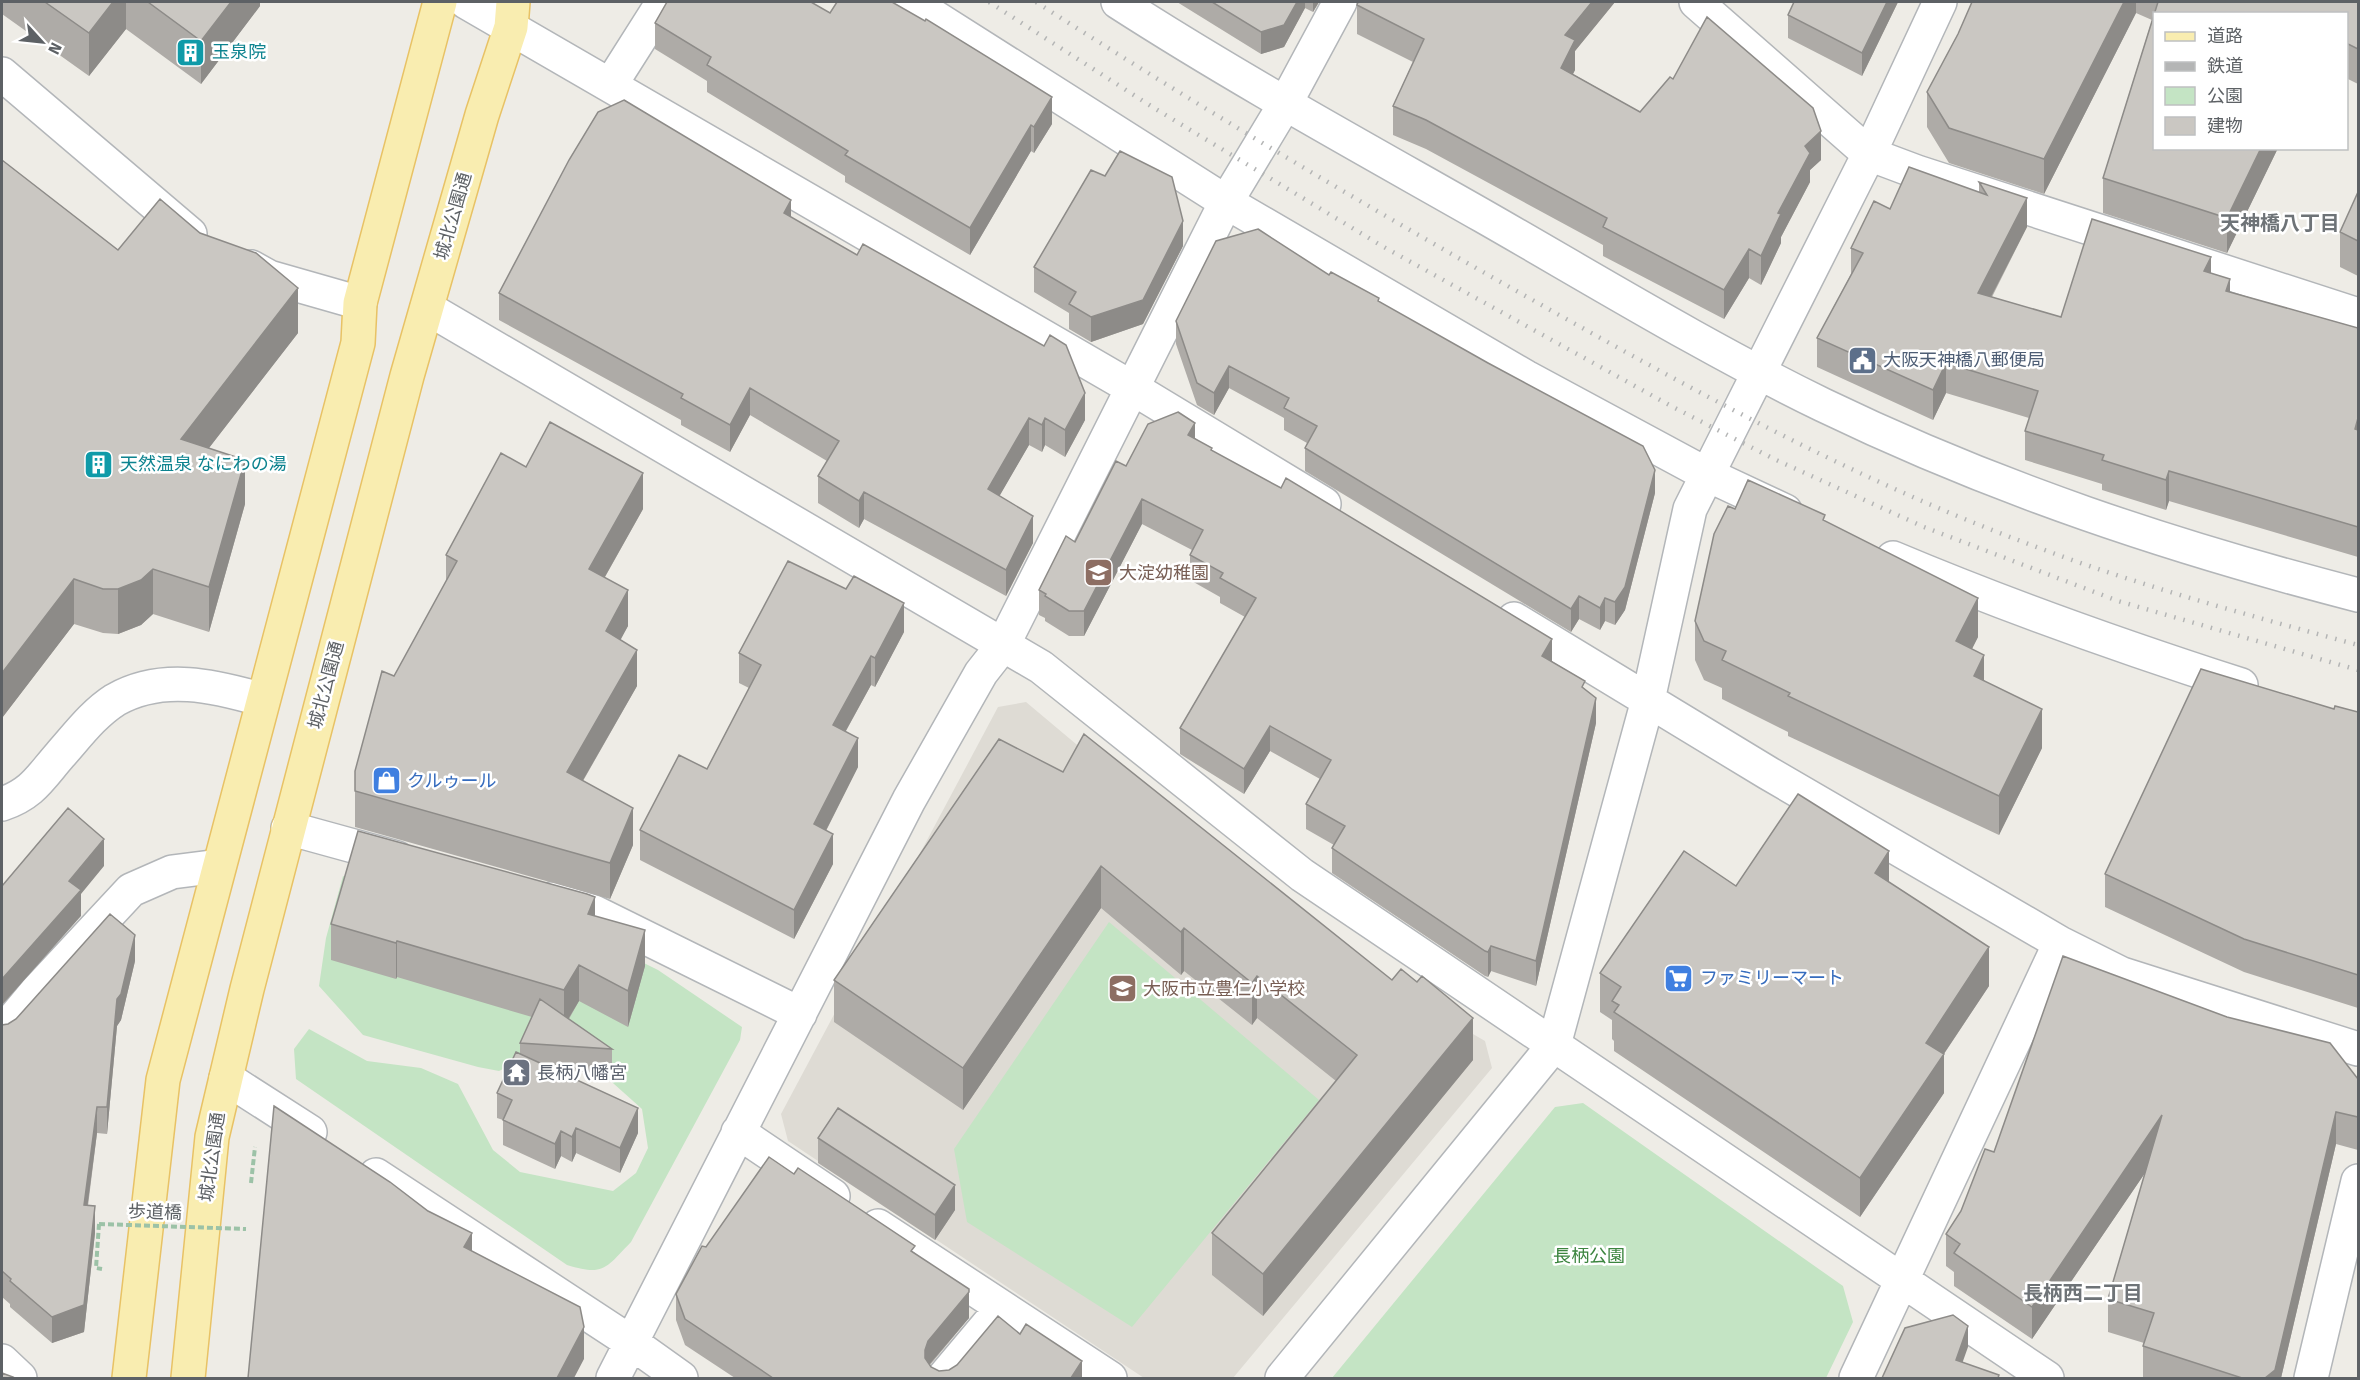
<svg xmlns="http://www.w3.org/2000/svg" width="2360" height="1380" font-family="'Fira Sans','Noto Sans JP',sans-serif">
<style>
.education{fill:#dedbd4}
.green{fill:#c4e4c4}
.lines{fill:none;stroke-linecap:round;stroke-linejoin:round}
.minor-casing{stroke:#b3b6b9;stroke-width:36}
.major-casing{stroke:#e8c265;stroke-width:36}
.path{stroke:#9cc2a7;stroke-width:4;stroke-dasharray:6 3;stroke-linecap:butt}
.minor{stroke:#fff;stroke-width:33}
.major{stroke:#f9edb0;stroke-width:33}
.rail{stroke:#b4b5b5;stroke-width:4.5;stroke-dasharray:1.5 8;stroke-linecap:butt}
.path-bridge{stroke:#9cc2a7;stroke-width:4;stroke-dasharray:6 3;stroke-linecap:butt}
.wall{fill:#aeaba7}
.shaded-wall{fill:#8d8b88}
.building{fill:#cac7c2;stroke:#8d8b88;stroke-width:1.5}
.labels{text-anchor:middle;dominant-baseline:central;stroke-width:5;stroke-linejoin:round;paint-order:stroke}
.culture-label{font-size:18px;fill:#0d838f;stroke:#fff;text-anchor:start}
.street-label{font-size:18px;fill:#5d6165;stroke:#fff}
.service-label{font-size:18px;fill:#4e5e75;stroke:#fff;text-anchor:start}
.education-label{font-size:18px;fill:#785e54;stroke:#fff;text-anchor:start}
.shop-label{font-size:18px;fill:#366cbe;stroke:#fff;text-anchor:start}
.worship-label{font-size:18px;fill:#5b616d;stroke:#fff;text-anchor:start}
.park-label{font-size:18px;fill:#3c853f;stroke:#fff}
.neighbourhood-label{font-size:20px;font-weight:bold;fill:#6e7377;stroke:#fff}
</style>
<rect width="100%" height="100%" fill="#eeece6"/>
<path class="education" d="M1026,702l281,236 178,103 7,27 -259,310h-89l-356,-237 -7,-27 217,-407z"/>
<path class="green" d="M343,876l220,47 95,47 84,57 -2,13 -109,202c-26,27 -27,34 -64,23l-271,-186 -2,-30 15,-20 58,32 54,7 37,16 35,66 27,22 93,19 23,-18 12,-25 -6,-39 -38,-34 -41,-21 -31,1 -33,16 -21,-4 -115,-32 -44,-49 7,-48z
M1109,922l210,178 -187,227 -165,-105 -13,-73z
M1583,1103l260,183 10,36 -27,56h-494l223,-271z"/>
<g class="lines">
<defs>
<path id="minor" d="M466,2l668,387 190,115
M911,2l315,200 300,175 180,97 79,37
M1118,2c118,76 242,144 365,214 112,64 223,132 340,189 174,84 349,142 535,190
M1696,2l173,152 48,18 441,143
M2,74l188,160
M611,84l52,-82
M251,267l18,10 91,26
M427,308l614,359 261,208 745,503
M1893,558c114,48 230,89 348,127
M1514,619l254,154 292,170 62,31 236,75
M2,804c30,-10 38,-26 58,-49 17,-19 33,-41 55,-55 47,-27 100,-14 148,0
M288,828l109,30
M552,899l42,13 206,102
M2,1033l34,-41 95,-102 41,-18 47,-6
M226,1078l84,54
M738,1132l95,64
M376,1175l256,168 49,35
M878,1226l232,152
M2,1361l18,17
M613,1378l296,-578 72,-127 22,-28 223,-443 59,-98 55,-102
M943,1378l58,-69
M1282,1378l272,-333 94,-345 42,-191 179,-355 71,-152
M1856,1378l204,-435
M2311,1378l47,-197"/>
<path id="major" d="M129,1378l34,-298 195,-737 2,-40 80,-301
M188,1378l24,-241 35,-148 160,-613 75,-261 29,-88 2,-25"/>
</defs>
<use href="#minor" class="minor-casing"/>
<use href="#major" class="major-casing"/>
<path class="path" d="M251,1183l4,-36
M99,1224l-3,44 6,1"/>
<use href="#minor" class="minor"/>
<use href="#major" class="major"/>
<path class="rail" d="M989,2l165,106 228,138 289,160 103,53 150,68 194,74 240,69
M1036,2c166,107 336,208 509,305 153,86 308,171 473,233 111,43 226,74 340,105"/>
<path class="path-bridge" d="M99,1224l147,5"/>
</g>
<path class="wall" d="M2,2h258v4l-59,78 -75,-55 -37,47 -87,-62z
M1177,2h142l-6,10 -8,-4 -21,39 -23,7z
M1358,2h257l-40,49v19l-2,4 67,38 181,48 -11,10v12l-29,55v6l-20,42 -12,-7 -25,41 -121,-63v-11l-177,-96 -33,-14v-29l20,-44 -56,-28v-29z
M1898,2l-36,74 -74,-38v-23z
M1972,2h386v82l-12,-6v-64h-192v134h124l-51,105 -124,-40v-35l49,-158 -16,-7 -92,181 -95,-31 -22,-36v-35l31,-58z
M830,13l222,111 -18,29 -3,-2 -61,104 -125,-73v-6l-138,-84v-11l-52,-32v-26z
M1979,182l48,45 -35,70 69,20 150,-44 19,19 128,36v229l-189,-56 -3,9 -64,-20v-6l-77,-24v-29l4,-13 -83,-25 -13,27 -116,-53v-29l34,-64v-26l128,-56z
M2358,192v84l-18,-9v-35z
M791,218l294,202 -20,37 -20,-12 -3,7 -13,-7 -30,51 34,47 -27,53 -142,-77 -5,9 -41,-25v-27l9,-15 -77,-46 -20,37 -49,-27v-5l-182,-100v-27z
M1183,246l-40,78 -52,18 -22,-13v-16l-35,-21v-25z
M118,250l180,83 -89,115 36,56 -36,128 -56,-18 -12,11 -23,9 -15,-1 -29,-9 -72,94z
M1329,275l50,26 276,192 -30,117 -10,15 -10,-4 -5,9 -21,-11 -8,13 -266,-161v-23l2,-5 -23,-13v-12l-55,-30 -15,27 -17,-10 -21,-61v-23z
M1195,438l17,13 340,211 33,27 11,34 -60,263 -45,-15 -3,6 -3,-1 -153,-103v-25l2,-3 -28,-16v-25l14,-25 -50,-28 -26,43 -64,-40v-26l65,-111 -25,-14v-6l-30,-17v-25l2,-5 -50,-26 -58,112h-15l-24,-15v-3l-6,-3v-25l36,-48 51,-76z
M643,509l-38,68 23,49 -8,13 17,47 -54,95 50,64 -23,54 -255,-72v-56l39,-95 52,-93v-28z
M1735,509l90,12 153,116 -6,12 12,31 58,68 -43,87 -211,-99v-4l-66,-33v-11l-18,-8 -9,-20v-39z
M904,632l-29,55 -4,-2 -25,46 12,36 -32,64 7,33 -39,75 -154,-79v-30l67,-61 42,-81 -10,-5v-30z
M2334,709l24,3v296l-114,-36 -139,-65v-33z
M999,739l474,321 -210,256 -51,-41v-42l124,-152 -79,-63 -5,7 -68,-54 -3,4 -80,-67 -138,202 -129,-88v-42z
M1889,882l100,104 -45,68v39l-84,124 -246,-166v-10l-2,-2v-19l-12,-8v-39l136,-87z
M595,916l50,50 -17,61 -49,-26 -10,18 43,30v25l-56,-4 82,63 -18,40 -44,-20 -4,9 -11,-6 -6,13 -52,-24v-25l-6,-2v-25l23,-39v-11l12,-26 -135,-40 -1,2 -65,-19v-36z
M135,961l-14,59 -4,6 -10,108 -10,-1 -9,73 7,27 -11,99 -32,11 -42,-36v-3l-8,-7v-272l6,-1z
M2358,1079v71l-22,-6 -55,234h-138v-32l1,-3 -36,-11v-33l37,-126 -113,166 -78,-53v-14l-8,-6v-32l15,-23 33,-59z
M818,1138l137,72 -20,30 -117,-77z
M794,1174l121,79 54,65 -39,47 1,2 8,4 10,-1 71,-36 62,44h-347l-50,-33 -9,-25v-26l30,-47z"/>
<path class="shaded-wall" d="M113,2h13v27l-37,47v-43z
M231,2h29v4l-59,78v-43z
M1297,2h8v6l-21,39 -23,7v-22z
M1313,2h6l-6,10z
M1592,2h23l-40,49v19l-14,27v-29l4,-33z
M1887,2h11l-36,74v-23z
M2124,2h12v11l-92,181v-35z
M1052,97v27l-18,29v-26z
M1031,125v26l-61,104v-27z
M1821,131v29l-11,10v12l-29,55v6l-20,42v-29l44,-110z
M2261,148h17l-51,105v-35z
M2027,198v29l-49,95v-29z
M791,200v27l-7,-14z
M1183,221v25l-40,78 -52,18v-25z
M1749,249v29l-25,41v-29z
M2211,257v30l-7,-16z
M2230,279v30l-4,-18z
M298,288v45l-117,151v-45z
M1946,363v30l-13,27v-30z
M1229,366v22l-15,27v-22z
M750,388v27l-20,37v-27z
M1085,393v27l-20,37v-27z
M1029,418v27l-41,71v-27z
M1045,418v27l-3,7v-27z
M2358,418v30l-3,-19z
M1195,423v25l-7,-13z
M245,460v44l-36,128v-45z
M1655,470v23l-30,117 -10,15v-23z
M2169,471v30l-3,9v-30z
M643,473v36l-54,96v-36z
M864,492v27l-5,9v-27z
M1142,499v25l-58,112v-25z
M1033,516v27l-27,53v-26z
M153,569v45l-12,11 -23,9v-45z
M74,579v45l-72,94v-45z
M628,590v36l-22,41v-36z
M1579,596v23l-8,13v-23z
M1605,598v23l-5,9v-22z
M1978,598v39l-22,43v-39z
M904,603v29l-29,55v-29z
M1552,639v25l-10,-8z
M637,650v36l-70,122v-36z
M1984,655v39l-10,-18z
M871,656v29l-38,69v-29z
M1596,698v25l-60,263v-25z
M2042,709v39l-43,87v-39z
M1270,726v25l-26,43v-25z
M858,738v29l-44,87v-30z
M633,808v37l-23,54v-36z
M833,834v30l-39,75v-29z
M104,839v27l-23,28v22l-79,89v-26l67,-98z
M1889,851v39l-14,-17z
M1101,866v42l-138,202v-42z
M595,897v36l-7,-19z
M1184,928v43l-3,4v-43z
M645,930v36l-17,61v-36z
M135,935v26l-14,59 -4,6 -10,108v-27l10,-108z
M397,941v36l-1,2v-36z
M1491,946v25l-3,6v-25z
M1989,947v39l-58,87 13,-19v39l-84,124v-39l66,-135z
M579,965v36l-15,25v-36z
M1257,976v42l-5,7v-42z
M1473,1018v42l-210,256v-42z
M97,1107v26l-13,99v-27z
M638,1108v25l-18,40v-25z
M2336,1112v32l-55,234h-16z
M2162,1115v33l-130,191v-32z
M576,1128v25l-4,9v-25z
M561,1131v25l-6,13v-25z
M955,1185v25l-20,30v-25z
M95,1206v27l-11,99 -32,11v-26z
M472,1233v32l-8,-18z
M969,1292v26l-41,48 -3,9v-25l3,-9z
M1968,1326v21l-11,31 -1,-18z
M584,1327v32l-10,19h-17z
M1082,1361v17h-11z"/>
<path class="building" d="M45,2h68l-24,31z
M148,2h83l-30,39z
M667,2h144l19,11 7,-11h55l33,19 1,-2 126,78 -18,30 -3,-2 -61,103 -125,-73 3,-4 -141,-86 4,-8 -56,-34z
M1212,2h85l-13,23 -23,7z
M1358,2h234l-27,33 10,5 -14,28 79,44 30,-35 3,2 34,-62 106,91 8,23 -16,15 5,7 -32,60 3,1 -20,42 -12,-7 -25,41 -121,-63 4,-9 -181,-98 -33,-14 31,-67 -67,-34z
M1794,2h93l-25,51 -74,-38z
M1972,2h152l-80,157 -95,-31 -22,-36 31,-58z
M2158,2h200v47l-12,-6v-29h-192v134h107l-34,70 -124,-40z
M624,100l167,100 -7,13 73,42 6,-11 181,102 6,-11 16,10 19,48 -20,37 -20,-12 -3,7 -13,-7 -41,71 45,27 -27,54 -142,-78 -5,9 -41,-25 21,-35 -89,-53 -20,37 -49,-27 2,-4 -184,-101 70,-133 29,-48z
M1120,151l52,26 11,44 -40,79 -52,17 -22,-13 7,-12 -42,-25 57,-97 14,6z
M2,160l116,90 42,-51 40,34 56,20 42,35 -117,151 64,21 -36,127 -56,-18 -12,11 -23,9h-15l-29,-10 -72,94z
M1909,167l78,28 -8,-13 48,16 -49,95 83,24 31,-98 119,38 -7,14 26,8 -4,12 132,37v90l-3,11 3,1v97l-189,-56 -3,9 -64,-20 2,-5 -79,-24 13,-40 -92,-28 -13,27 -116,-52 46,-85 -12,-5 23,-47 16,8z
M2358,192v49l-18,-9z
M1258,229l71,46 2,-3 48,26 -1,3 110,62 155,83 12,24 -30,117 -10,15 -10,-4 -5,10 -21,-12 -8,13 -266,-161 12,-22 -33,-18 5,-10 -60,-32 -15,27 -17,-10 -21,-62 40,-80z
M1178,412l17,11 -7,12 24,13 -1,2 70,38 5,-10 266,161 -10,17 43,25 -3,6 14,11 -60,263 -45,-15 -3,6 -3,-1 -153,-103 13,-22 -39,-22 25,-44 -61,-34 -26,43 -64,-41 76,-130 -36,-20 3,-5 -33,-18 13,-25 -61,-31 -58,112h-15l-24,-15 1,-2 -7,-4 27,-54 9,6 41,-81 10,5 22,-42z
M550,422l93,51 -54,96 39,21 -22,41 31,19 -70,122 66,36 -23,55 -255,-72v-20l27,-100 12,5 63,-115 -11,-6 55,-102 25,14z
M1748,480l77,35 -2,5 155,78 -22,43 28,14 -10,21 68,33 -43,87 -211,-100 2,-3 -68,-33 4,-9 -22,-10 -9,-20 19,-87 14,-28 7,3z
M788,561l58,28 8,-13 50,27 -29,55 -4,-2 -38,69 25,13 -44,86 19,10 -39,76 -154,-80 39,-75 28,14 54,-104 -22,-12z
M2201,669l133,40 1,-3 23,6v263l-114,-36 -139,-65z
M1084,734l308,246 9,-11 16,13 5,-6 51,42 -210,256 -51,-41 145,-178 -100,-79 -5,7 -68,-55 -3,4 -80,-66 -138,202 -129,-88 165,-241 64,33z
M1798,794l91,57 -14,22 114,74 -63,96 18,11 -84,124 -246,-166 5,-7 -7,-4 9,-14 -21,-14 84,-122 52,35z
M68,808l36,31 -35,42 12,9 -79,89v-93z
M358,831l229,63 8,3 -7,17 57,16 -17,61 -49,-26 -15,25 -167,-49 -1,2 -65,-19z
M110,914l25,21 -14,59 -4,5 -10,108h-10l-13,98 11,1 -11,99 -32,12 -42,-36 1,-2 -9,-8v-246l6,-1 8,-5z
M2063,956l164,61 103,26 28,36v38l-22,-5 -61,258 -10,8h-23l-99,-32 11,-33 -46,-14 54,-184 -130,192 -78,-54 6,-9 -14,-10 15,-23 24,-62 9,3z
M540,999l72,50 -92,-6z
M516,1052l122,56 -18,40 -44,-20 -4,9 -11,-6 -6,13 -52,-24 9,-20 -15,-7z
M274,1106l116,76 38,29 44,22 -8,14 116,60 4,20 -27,51h-309z
M838,1108l117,77 -20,30 -117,-77z
M769,1157l25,17 4,-6 117,78 -4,5 58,38v3l-41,49 -3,9v8l6,9 8,4 10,-1 8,-5 41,-49 22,18 6,-10 56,37 -11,17h-298l-88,-59 -9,-25 26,-48 4,1z
M1953,1315l15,11 -12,34 43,15 -1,3h-116l23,-50z
M2,1373l11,4 -1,1h-10z"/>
<defs>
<symbol id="building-square" viewBox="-11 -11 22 22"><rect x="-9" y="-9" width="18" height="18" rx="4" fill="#0f9aa8" stroke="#fff"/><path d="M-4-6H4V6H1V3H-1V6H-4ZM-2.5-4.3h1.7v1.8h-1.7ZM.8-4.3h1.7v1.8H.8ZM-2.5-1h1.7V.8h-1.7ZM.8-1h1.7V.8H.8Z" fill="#fff"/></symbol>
<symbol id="civic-square" viewBox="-11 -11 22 22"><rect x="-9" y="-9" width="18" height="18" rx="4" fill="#5c6f8a" stroke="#fff"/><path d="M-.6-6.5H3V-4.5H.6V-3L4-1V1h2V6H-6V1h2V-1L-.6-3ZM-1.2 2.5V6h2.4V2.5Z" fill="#fff"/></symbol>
<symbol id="school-square" viewBox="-11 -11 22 22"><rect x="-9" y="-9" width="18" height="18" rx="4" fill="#8d6e63" stroke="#fff"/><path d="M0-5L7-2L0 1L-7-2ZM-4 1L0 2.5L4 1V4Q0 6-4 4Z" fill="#fff"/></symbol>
<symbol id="shop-square" viewBox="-11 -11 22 22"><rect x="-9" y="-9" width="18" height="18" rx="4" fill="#3f7fe0" stroke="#fff"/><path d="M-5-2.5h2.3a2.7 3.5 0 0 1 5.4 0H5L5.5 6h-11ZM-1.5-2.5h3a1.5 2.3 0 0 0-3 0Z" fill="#fff"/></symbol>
<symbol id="supermarket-square" viewBox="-11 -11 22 22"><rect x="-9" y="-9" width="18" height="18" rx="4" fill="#3f7fe0" stroke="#fff"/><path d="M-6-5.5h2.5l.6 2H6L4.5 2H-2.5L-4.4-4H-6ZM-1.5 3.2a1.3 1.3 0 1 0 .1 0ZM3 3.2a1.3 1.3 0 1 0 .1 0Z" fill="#fff"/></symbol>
<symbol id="temple-square" viewBox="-11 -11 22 22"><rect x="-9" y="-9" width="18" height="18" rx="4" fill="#6b7280" stroke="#fff"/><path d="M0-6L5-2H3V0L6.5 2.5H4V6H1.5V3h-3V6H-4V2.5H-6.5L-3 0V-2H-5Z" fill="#fff"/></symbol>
</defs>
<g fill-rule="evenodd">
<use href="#building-square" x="174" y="36" width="33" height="33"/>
<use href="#civic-square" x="1846" y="344" width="33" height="33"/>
<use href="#building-square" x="82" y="448" width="33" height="33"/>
<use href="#school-square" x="1082" y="556" width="33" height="33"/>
<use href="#shop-square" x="370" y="764" width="33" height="33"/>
<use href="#supermarket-square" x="1662" y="962" width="33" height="33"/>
<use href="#school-square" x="1106" y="972" width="33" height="33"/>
<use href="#temple-square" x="500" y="1056" width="33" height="33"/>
</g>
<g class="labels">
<g class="culture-label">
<text x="212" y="52">玉泉院</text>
<text x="120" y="464">天然温泉 なにわの湯</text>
</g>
<g class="street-label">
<text transform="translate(453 216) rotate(-74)">城北公園通</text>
<text transform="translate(326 685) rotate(-75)">城北公園通</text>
<text transform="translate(212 1157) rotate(-82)">城北公園通</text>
<text transform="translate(155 1212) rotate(2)">歩道橋</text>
</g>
<g class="service-label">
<text x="1883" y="360">大阪天神橋八郵便局</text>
</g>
<g class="education-label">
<text x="1119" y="573">大淀幼稚園</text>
<text x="1143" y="989">大阪市立豊仁小学校</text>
</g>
<g class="shop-label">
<text x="407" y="781">クルゥール</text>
<text x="1700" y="978">ファミリーマート</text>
</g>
<g class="worship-label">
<text x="537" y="1073">長柄八幡宮</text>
</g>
<g class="park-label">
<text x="1589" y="1256">長柄公園</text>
</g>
<g class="neighbourhood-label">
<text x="2280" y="223">天神橋八丁目</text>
<text x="2083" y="1293">長柄西二丁目</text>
</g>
</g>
<rect width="2360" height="1380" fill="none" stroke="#5d6165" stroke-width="6"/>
<rect x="2153" y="12" width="195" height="138" fill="#ffffff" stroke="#bec0c1" stroke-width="1.5"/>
<rect x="2165" y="32" width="30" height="9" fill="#f9edb0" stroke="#bec0c1" stroke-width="1.5"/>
<text x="2207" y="42" font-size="18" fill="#5d6165">道路</text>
<rect x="2165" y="62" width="30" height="9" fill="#b4b5b5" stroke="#bec0c1" stroke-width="1.5"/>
<text x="2207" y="72" font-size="18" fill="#5d6165">鉄道</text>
<rect x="2165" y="87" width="30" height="18" fill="#c4e4c4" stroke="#bec0c1" stroke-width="1.5"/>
<text x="2207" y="102" font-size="18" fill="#5d6165">公園</text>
<rect x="2165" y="117" width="30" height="18" fill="#cac7c2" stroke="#bec0c1" stroke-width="1.5"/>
<text x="2207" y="132" font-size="18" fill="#5d6165">建物</text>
<g transform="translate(42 42) rotate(117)" stroke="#ffffff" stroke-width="4.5" paint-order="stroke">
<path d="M0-4.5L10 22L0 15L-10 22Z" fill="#5d6165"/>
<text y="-9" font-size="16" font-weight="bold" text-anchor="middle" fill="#5d6165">N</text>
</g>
</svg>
